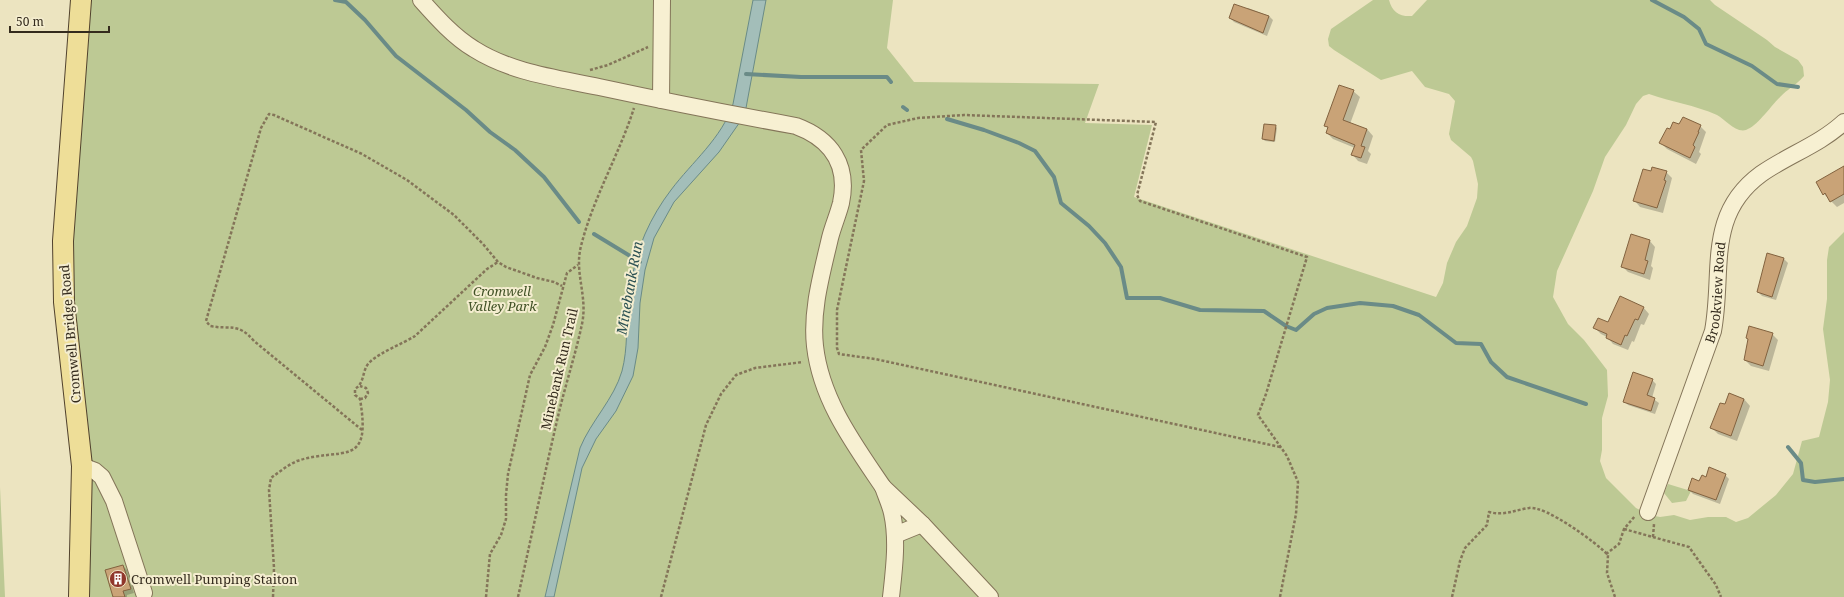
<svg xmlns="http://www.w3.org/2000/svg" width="1844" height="597" font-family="'Noto Serif',serif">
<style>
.green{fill:#bdc994}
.water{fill:#a3beb9;stroke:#6a8b87}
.shadow{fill:#0003}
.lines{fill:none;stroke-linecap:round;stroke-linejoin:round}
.stream{stroke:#6a8b87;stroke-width:4}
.building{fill:#c9a377;stroke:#82623f}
.minor-casing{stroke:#847559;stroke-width:18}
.major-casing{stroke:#51422d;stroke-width:22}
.path{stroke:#847559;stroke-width:2.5;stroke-dasharray:3 2;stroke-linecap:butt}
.minor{stroke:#f7f0d2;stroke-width:16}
.major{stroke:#eede98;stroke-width:20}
.labels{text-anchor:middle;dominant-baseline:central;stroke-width:4;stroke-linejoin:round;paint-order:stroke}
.park-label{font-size:13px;font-style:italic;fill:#3f5024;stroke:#f4edcf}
.street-label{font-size:13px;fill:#342b1d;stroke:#f4edcf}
.poi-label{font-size:13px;fill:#342b1d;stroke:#f4edcf;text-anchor:start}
.water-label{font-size:14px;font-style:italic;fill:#2c5153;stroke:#f4edcf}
</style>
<rect width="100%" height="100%" fill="#ece4c0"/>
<path class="green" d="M88,0h805l-6,48 27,34 185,2 -14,39 67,2 -18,72 302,100 7,-14 4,-20 9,-21 11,-16 10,-28 1,-14 -5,-23 -2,-4 -20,-17 -2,-6 6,-33 -6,-7 -24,-7 -13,-16 -31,9 -47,-30 -5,-4 -1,-7 3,-10 42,-29h16c3,12 11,17 23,16l15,-16h283l5,5 52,35 8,7 23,13 5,7 1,9c-5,6 -10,9 -16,14 -13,9 -29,36 -42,40 -11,3 -21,-11 -29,-15 -22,-10 -46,-13 -68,-21l-6,2 -7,8 -10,21 -21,32 -12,34 -36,80 -4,26 15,27 16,16 23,30 1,26 -6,22v32l-2,11 6,17 30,30 14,7 10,2 14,-2 16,5 18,-3h18l10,5 12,-4 28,-23 17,-21 9,-33 17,-4 9,-35 2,-22 -7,-51 4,-30v-39l2,-13 15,-15v365h-1757l-18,-338z
M1668,484l23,7 -5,10 -14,2 -8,-10z
M0,487l5,110h-5z"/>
<path class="water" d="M753,0h13l-20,108 -4,11 -23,33 -45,50 -20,36 -9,32 -5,33 -2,45 -5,28 -17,35 -20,28 -14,29 -28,129h-9l35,-149c11,-27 34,-49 42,-77 6,-23 4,-46 6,-69 3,-23 8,-47 17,-68 7,-16 16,-31 26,-44 21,-28 51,-52 62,-86z"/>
<path class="shadow" d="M1248,8l21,8 4,4 -6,16 -33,-14 -4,-4z
M1353,91l7,6 -10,27 17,5 6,7 -5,15 3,3 -4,10 -9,-3 -6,-7 3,-6 -22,-9 -6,-6 2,-4 -4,-4z
M1275,126l2,2 -2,14 -10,-1 -2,-2z
M1680,126h20l6,6 -7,20 2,2 -5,10 -29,-15 -6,-6 9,-12z
M1844,169v34l-7,4 -13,-13 -7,-12z
M1651,172h15l6,6 -9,35 -23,-6 -6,-7z
M1649,240l6,7 -4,19 2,2 -3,12 -22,-8 -6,-6z
M1768,254l16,5 4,4 -12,37 -14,-4 -4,-4z
M1643,307l6,7 -5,11 -3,-1 -7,18 -2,-1 -4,9 -15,-6 -6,-7 -6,-3 -6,-6 14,-4z
M1772,334l6,6 -9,31 -18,-5 -6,-6 4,-20 -2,-2z
M1652,380l4,4 -4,14 7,5 -4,11 -27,-9 -4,-4z
M1730,394l14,5 6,7 -13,35 -19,-7 -6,-6 13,-22z
M1725,475l4,4 -9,25 -27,-10 -4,-4 17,-12z
M123,566l4,4 7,23 -7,2v2h-13z"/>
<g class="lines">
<path class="stream" d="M335,0l11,2 19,18 31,36 70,54 24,22 25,18 29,27 35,45
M1652,0l32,17 15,12 7,15 46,22 25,18 21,3
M746,74l55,3h86l4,5
M903,107l4,3
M947,119l37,11 35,13 16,8 19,26 7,26 28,23 16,17 16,24 6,31h33l40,12 64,1 22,15 10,4 18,-16 13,-6 33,-5 33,3 26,9 37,28 25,1 10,18 16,15 79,27
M594,234l46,28
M1788,447l13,16 2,17 12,2 29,-3"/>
</g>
<path class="building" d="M1234,4l35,12 -6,17 -34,-15z
M1339,85l15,5 -11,30 24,9 -6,17 4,1 -4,11 -10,-3 4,-10 -29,-12 2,-6 -4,-1z
M1683,117l18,8 -3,7h1l-6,13 2,2 -5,11 -31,-15 8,-15 3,1 3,-7 6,2z
M1264,124l12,1 -2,16 -12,-2z
M1844,166v28l-14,8 -5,-9 -2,2 -7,-13z
M1652,167l15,4 -3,9 2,1 -9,27 -24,-7 10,-32 8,2z
M1631,234l19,6 -5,20 3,1 -4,13 -23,-7z
M1767,253l17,5 -12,39 -15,-5z
M1620,296l24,11 -6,13 -3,-1 -8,17 -2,-1 -4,10 -15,-7 1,-4 -14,-6 5,-10 10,4z
M1749,326l24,7 -10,33 -19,-6 4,-21 -2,-1z
M1633,372l20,7 -6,16 8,3 -4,13 -28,-9z
M1729,393l15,6 -13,37 -21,-8 10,-25 5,1z
M1709,467l17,7 -10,26 -28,-10 4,-12 7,3 3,-6 4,2z
M123,565l8,24 -8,2 2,6h-12l-8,-27z"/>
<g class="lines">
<defs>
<g id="minor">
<path d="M421,0c16,18 33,37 53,49 38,24 83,29 125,38 65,14 131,27 197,39 35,13 53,39 45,77 -3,12 -8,23 -11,35 -8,35 -19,72 -15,108 6,54 39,98 68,141"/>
<path d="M661,100l1,-100"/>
<path d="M82,466l13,5 7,6 12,24 30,92"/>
<path id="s1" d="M1648,512l65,-181c11,-59 -8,-116 48,-157 27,-19 58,-29 83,-52"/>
<path d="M895,535l27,-11"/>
<path d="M891,597c3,-27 7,-57 1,-84 -2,-9 -6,-17 -9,-26l39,37 68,73"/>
</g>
<path id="major" d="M79,597l3,-131 -18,-164 -1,-61 18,-241"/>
</defs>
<use href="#minor" class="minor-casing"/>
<use href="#major" class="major-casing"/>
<path class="path" d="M590,70l18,-5 40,-18
M360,399l5,-1 3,-5 -2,-5 -6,-2
M362,430l-108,-89c-16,-19 -24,-11 -44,-15l-4,-5 55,-193 8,-14 5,1 88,39 45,26 47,35 29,29 15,18 8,5 31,11 17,4 8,4
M1624,529l65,18 27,38 5,12
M1653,537l1,-13
M1606,554l13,-10 5,-15 11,-13
M273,597l1,-29 -5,-78 2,-12c8,-6 17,-13 26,-17 45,-15 75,9 63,-62l-5,-4v-6c11,-7 6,-20 16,-28 10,-9 31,-17 44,-25l72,-67 11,-7
M486,597l4,-43 11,-19 5,-16v-24l2,-21 22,-99 15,-28 8,-22 14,-52 11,-8
M518,597c14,-63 27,-126 42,-189 7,-28 16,-56 22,-84 6,-28 -8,-51 -1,-78 12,-48 38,-91 53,-138
M661,597l45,-172 15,-31 15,-19 19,-7 48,-6
M1280,597l16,-83 2,-32 -11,-26 -29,-41 8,-21 41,-137 -167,-56 -3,-6 19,-73 -192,-7 -46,3 -31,7 -26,25 3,31 -27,129v38l2,6 36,5 405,88
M1452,597l8,-36 5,-13 22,-23 2,-13c15,4 26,-2 40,-4 16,-3 68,35 79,47l-1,18 8,24"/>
<use href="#minor" class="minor"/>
<use href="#major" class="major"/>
</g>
<defs>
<symbol id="building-disc" viewBox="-11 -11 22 22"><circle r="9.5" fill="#90362b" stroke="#f4edcf"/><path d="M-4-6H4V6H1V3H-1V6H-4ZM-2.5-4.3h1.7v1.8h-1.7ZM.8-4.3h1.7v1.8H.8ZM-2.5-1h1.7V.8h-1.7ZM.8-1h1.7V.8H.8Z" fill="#fff"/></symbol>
</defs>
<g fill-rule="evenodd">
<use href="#building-disc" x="108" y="569" width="20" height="20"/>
</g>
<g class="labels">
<g class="park-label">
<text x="502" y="291">Cromwell<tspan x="502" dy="15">Valley Park</tspan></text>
</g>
<g class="street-label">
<text stroke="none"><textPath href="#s1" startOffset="231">Brookview Road</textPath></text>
<text transform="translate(70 334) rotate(-95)">Cromwell Bridge Road</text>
<text transform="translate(559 369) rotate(-77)">Minebank Run Trail</text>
</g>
<g class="poi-label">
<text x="131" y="579">Cromwell Pumping Staiton</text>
</g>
<g class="water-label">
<text transform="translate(629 288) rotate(-80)">Minebank Run</text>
</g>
</g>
<path d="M10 26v6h99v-6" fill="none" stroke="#342b1d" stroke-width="2"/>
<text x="16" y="26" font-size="12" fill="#342b1d" stroke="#f4edcf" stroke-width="3" paint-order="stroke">50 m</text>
</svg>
